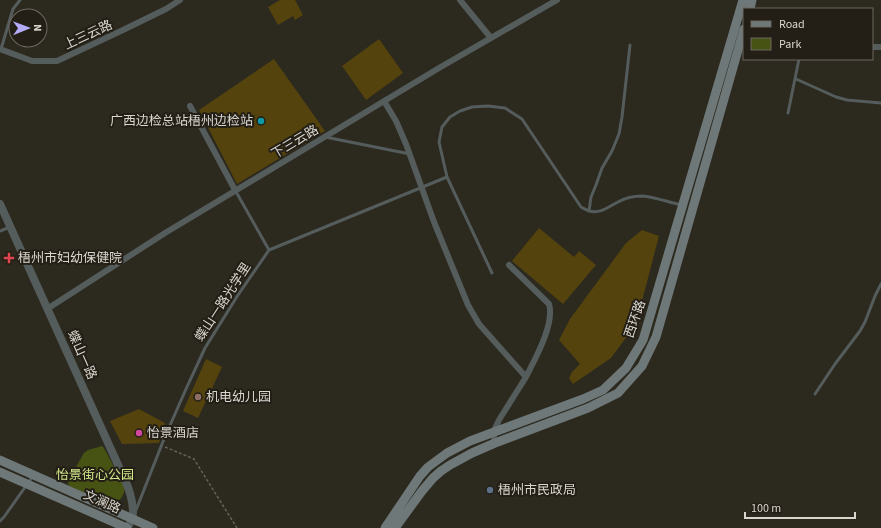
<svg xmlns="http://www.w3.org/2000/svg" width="881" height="528" font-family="'Source Sans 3','Noto Sans SC',sans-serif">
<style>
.green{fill:#475312}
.building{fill:#55430d}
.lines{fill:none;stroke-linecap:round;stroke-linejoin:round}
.path{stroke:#646158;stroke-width:1.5;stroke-dasharray:3 2;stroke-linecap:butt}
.service{stroke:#555c5c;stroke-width:3}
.minor{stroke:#555c5c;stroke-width:6}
.tertiary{stroke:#555c5c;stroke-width:8}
.secondary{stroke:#6e7878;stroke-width:9}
.culture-dot{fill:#0f9aa8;stroke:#231f16;stroke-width:1.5}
.health-dot{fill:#e0444e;stroke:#231f16;stroke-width:1.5}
.education-dot{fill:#8d6e63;stroke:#231f16;stroke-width:1.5}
.hotel-dot{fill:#d1479c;stroke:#231f16;stroke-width:1.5}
.service-dot{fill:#5c6f8a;stroke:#231f16;stroke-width:1.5}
.labels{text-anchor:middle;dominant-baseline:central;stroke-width:4;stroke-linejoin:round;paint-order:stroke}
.street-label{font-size:13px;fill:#d9d6d0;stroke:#231f16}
.poi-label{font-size:13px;fill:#d9d6d0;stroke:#231f16;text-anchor:start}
.park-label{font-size:13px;fill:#d2e789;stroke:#231f16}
</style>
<rect width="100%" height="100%" fill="#2c291f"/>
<path class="green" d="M102,446l2,2 21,40c-1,8 -6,15 -14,17l-42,-19 -1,-3 1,-4 15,-26 4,-3z"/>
<path class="building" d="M280,0h15l8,15 -8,5 -2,-4 -15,9 -10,-18z
M379,39l24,34 -37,27 -24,-34z
M274,59l51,72 -88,53 -38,-74z
M539,228l35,29 5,-6 17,14 -33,39 -51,-43z
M642,230l17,6 -22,84 -6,11 -20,27 -38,26 -4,-6 3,-6 8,-8 -21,-24 11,-21 56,-76z
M206,359l16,8 -24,51 -15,-7z
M139,409l26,14 -6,20 -37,1 -12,-23z"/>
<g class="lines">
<path class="path" d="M165,447l29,12 43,69"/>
<path class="service" d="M1,49l12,-40 7,-9
M796,79l40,18 11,3 34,3
M788,113l11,-54
M325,137l85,17
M235,190l34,60
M589,211l2,-14 5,-12 6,-17 10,-17 7,-17 3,-17 8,-72
M0,231l10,-4
M492,273l-45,-96 -8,-35 3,-15 8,-10 10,-6 12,-4 16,-1 17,2 17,11 59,88c2,1 5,3 8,4 12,3 19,-4 29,-9 7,-4 15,-6 24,-6 13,1 26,6 39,9
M815,394l20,-30 25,-33 5,-9 10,-26 6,-12
M136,510l28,-71 22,-50 19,-41 33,-53 31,-45 178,-73
M0,521l4,-4 29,-41"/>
<path class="minor" d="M460,0l31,38
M872,47h9
M0,49l32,12h25l66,-31 43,-21 14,-9
M384,101l12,20 10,23 28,78 34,83 11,19 47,53 -27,43 -6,13 2,10
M190,106l45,84
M509,265l40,39c6,20 -14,55 -23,73
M47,309l118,-76 274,-165 118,-68"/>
<path class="tertiary" d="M0,204l128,283c3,9 7,22 4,32 -1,3 -3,6 -5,9"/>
<path class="secondary" d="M750,9l2,-9
M0,460l153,68
M0,472l127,56
M385,528l35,-52 8,-9 19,-14 23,-12 113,-42 20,-9 23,-22 17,-28 100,-340
M395,528l27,-37 11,-13 8,-7 9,-6 22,-12 23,-10 93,-35 30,-15 24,-27 14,-29 88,-308"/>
</g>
<circle class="culture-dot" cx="261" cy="121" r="4"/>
<path class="health-dot" d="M7 252h4v4h4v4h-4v4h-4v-4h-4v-4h4z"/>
<circle class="education-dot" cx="198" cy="397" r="4"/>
<circle class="hotel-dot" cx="139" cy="433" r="4"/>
<circle class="service-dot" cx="490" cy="490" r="4"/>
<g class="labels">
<g class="street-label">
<text transform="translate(88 35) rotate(-25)">上三云路</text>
<text transform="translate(295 142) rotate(-31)">下三云路</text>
<text transform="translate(223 302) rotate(-57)">蝶山一路光学里</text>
<text transform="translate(635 319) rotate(-71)">西环路</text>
<text transform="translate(82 355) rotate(66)">蝶山一路</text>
<text transform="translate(102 502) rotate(24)">文澜路</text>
</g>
<g class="poi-label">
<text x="253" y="121" text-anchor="end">广西边检总站梧州边检站</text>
<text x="18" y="258">梧州市妇幼保健院</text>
<text x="206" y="397">机电幼儿园</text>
<text x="147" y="433">怡景酒店</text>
<text x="498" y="490">梧州市民政局</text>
</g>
<g class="park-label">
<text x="95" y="475">怡景街心公园</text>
</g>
</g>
<rect x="743" y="8" width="130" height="52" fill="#231f16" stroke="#6c6860"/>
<rect x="751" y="21" width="20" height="6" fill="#6e7878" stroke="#6c6860"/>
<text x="779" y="28" font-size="12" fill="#d9d6d0">Road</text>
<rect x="751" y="38" width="20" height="12" fill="#475312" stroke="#6c6860"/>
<text x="779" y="48" font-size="12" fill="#d9d6d0">Park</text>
<g transform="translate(28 28) rotate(89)"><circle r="19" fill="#231f16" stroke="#6c6860"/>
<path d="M0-3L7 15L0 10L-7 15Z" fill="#b4acf9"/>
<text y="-6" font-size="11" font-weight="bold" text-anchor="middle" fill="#d9d6d0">N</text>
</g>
<path d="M745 512v6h110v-6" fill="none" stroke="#d9d6d0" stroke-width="2"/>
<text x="751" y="512" font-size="12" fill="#d9d6d0" stroke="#231f16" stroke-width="3" paint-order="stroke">100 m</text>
</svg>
